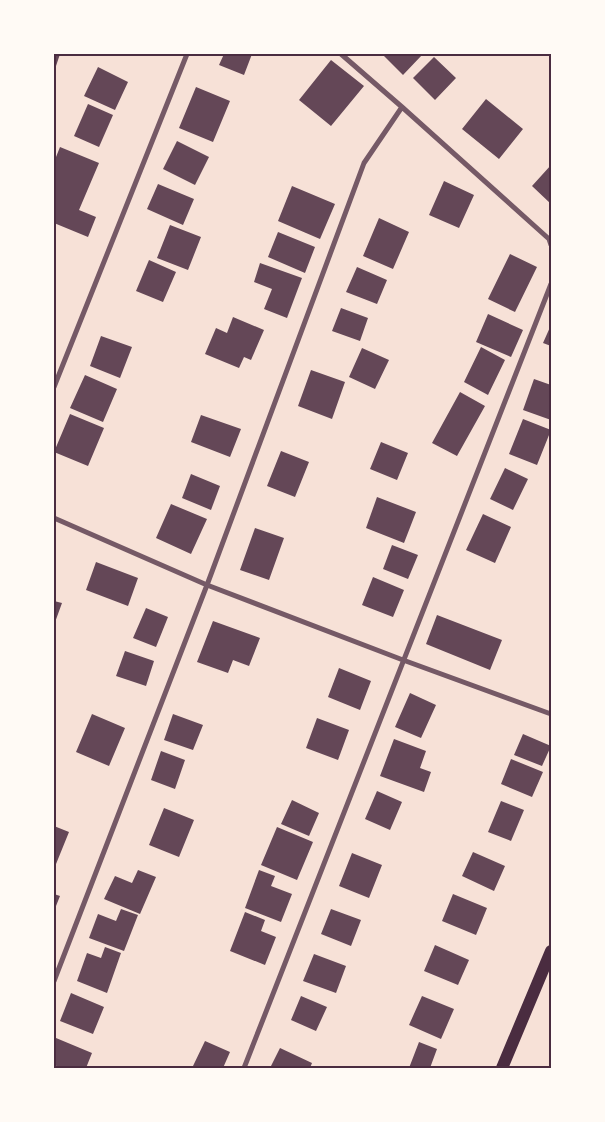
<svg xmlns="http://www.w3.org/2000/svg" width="605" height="1122" font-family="'Golos Text',sans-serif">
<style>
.building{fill:#644757}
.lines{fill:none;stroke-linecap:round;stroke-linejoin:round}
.minor{stroke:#755966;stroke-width:5}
.primary{stroke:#4a2c40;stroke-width:12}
.neatline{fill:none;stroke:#4a2c40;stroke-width:2}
</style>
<rect width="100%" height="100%" fill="#f7e1d7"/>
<path class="building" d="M54,54h6l-6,18z
M224,54h28l-8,21 -25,-10z
M386,54h35l1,1 -19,20 -19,-19z
M434,57l22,21 -21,22 -22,-22z
M331,60l33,26 -33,40 -32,-26z
M98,67l30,15 -13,28 -31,-14z
M196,87l34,14 -17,41 -34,-14z
M486,99l37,30 -24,30 -37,-30z
M88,104l25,11 -14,32 -25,-11z
M177,141l32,16 -14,28 -32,-16z
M60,147l39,16 -20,47 17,7 -8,20 -34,-14v-61z
M551,165v39l-19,-18z
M444,181l30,14 -15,33 -30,-13z
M158,184l36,15 -11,26 -36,-16z
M292,186l43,18 -15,35 -42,-18z
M379,218l30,14 -16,37 -30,-13z
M170,225l31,12 -13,33 -31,-12z
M278,232l37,15 -10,26 -37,-16z
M510,254l27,13 -22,45 -27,-13z
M149,260l27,12 -13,30 -27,-11z
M260,263l42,15 -15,40 -23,-9 8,-20 -18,-7z
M357,267l30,13 -10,24 -31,-12z
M341,308l27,10 -8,23 -28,-10z
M488,314l35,16 -12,27 -35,-15z
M233,317l31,13 -13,30 -7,-3 -5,11 -34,-14 11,-26 11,5z
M551,325v21l-8,-3z
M101,336l31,11 -12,31 -30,-12z
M481,347l24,13 -17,35 -24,-13z
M362,348l27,12 -14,29 -26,-12z
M311,370l34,12 -13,37 -34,-13z
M85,375l32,14 -14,33 -33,-14z
M534,379l17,6v35l-28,-10z
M460,392l25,14 -28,50 -25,-13z
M70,414l34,14 -16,38 -34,-14z
M201,415l40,14 -11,28 -39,-15z
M523,419l28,11 -14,35 -28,-11z
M381,442l27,11 -11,27 -27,-11z
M281,451l28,11 -14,35 -28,-11z
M505,468l23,11 -15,31 -23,-11z
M191,474l29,12 -9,24 -29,-12z
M377,497l39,15 -12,31 -38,-15z
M171,504l36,15 -16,35 -35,-16z
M483,514l28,13 -16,36 -29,-13z
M255,528l29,10 -15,42 -29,-10z
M392,545l26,10 -10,24 -25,-10z
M96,562l42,16 -10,28 -42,-16z
M373,577l31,13 -11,27 -31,-12z
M54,601l8,2 -8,22z
M146,608l22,9 -12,30 -23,-9z
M437,615l65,25 -12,30 -64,-26z
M213,621l47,17 -11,28 -16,-6 -5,13 -31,-11z
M125,651l29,10 -8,25 -30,-10z
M339,668l32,13 -11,29 -32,-13z
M410,693l26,12 -15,33 -26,-11z
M92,714l33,14 -16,38 -33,-14z
M173,714l30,11 -10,25 -29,-10z
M317,718l32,12 -11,30 -32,-12z
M523,734l28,12 -9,20 -28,-11z
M394,739l32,12 -6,17 11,4 -7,20 -44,-16z
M161,751l24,9 -10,29 -24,-9z
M511,759l32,13 -11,25 -31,-13z
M377,791l25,11 -12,28 -25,-11z
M292,800l27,13 -10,23 -28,-12z
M501,801l23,9 -13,31 -23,-9z
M164,808l30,12 -15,37 -30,-12z
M54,826l15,6 -15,37z
M277,827l36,15 -16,38 -36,-15z
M473,852l32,14 -11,25 -32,-15z
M352,853l30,12 -13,33 -30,-12z
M138,870l18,7 -16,37 -36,-15 11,-23 17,7z
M259,870l16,6 -4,10 21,8 -11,28 -36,-14z
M54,894l6,2 -6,15z
M453,894l34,14 -11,27 -34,-14z
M121,909l17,6 -14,36 -35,-13 9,-24 18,7z
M331,909l30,11 -10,26 -30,-12z
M245,912l20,8 -4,11 15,6 -11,28 -35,-14z
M435,945l34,15 -11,25 -34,-14z
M105,947l16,6 -14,40 -30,-12 10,-28 14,5z
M314,954l32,12 -10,27 -33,-12z
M71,993l33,14 -11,27 -33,-13z
M301,996l26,11 -11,24 -25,-11z
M422,996l32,13 -13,30 -32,-14z
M56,1038l36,15 -6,15h-24l-8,-3v-22z
M205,1041l25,11 -7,16h-25l-5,-2z
M419,1042l18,7 -7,19h-21z
M280,1048l32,15 -2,5h-40z"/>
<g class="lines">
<path class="minor" d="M341,54l61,53 147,132 2,6
M54,387l133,-333
M54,518l153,67 196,75 148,54
M54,981l153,-396 157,-422 38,-56
M244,1068l307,-784"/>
<path class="primary" d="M502,1068l49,-117"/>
</g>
<rect width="605" height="1122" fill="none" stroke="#fffaf5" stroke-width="110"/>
<rect x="55" y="55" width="495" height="1012" class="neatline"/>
</svg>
